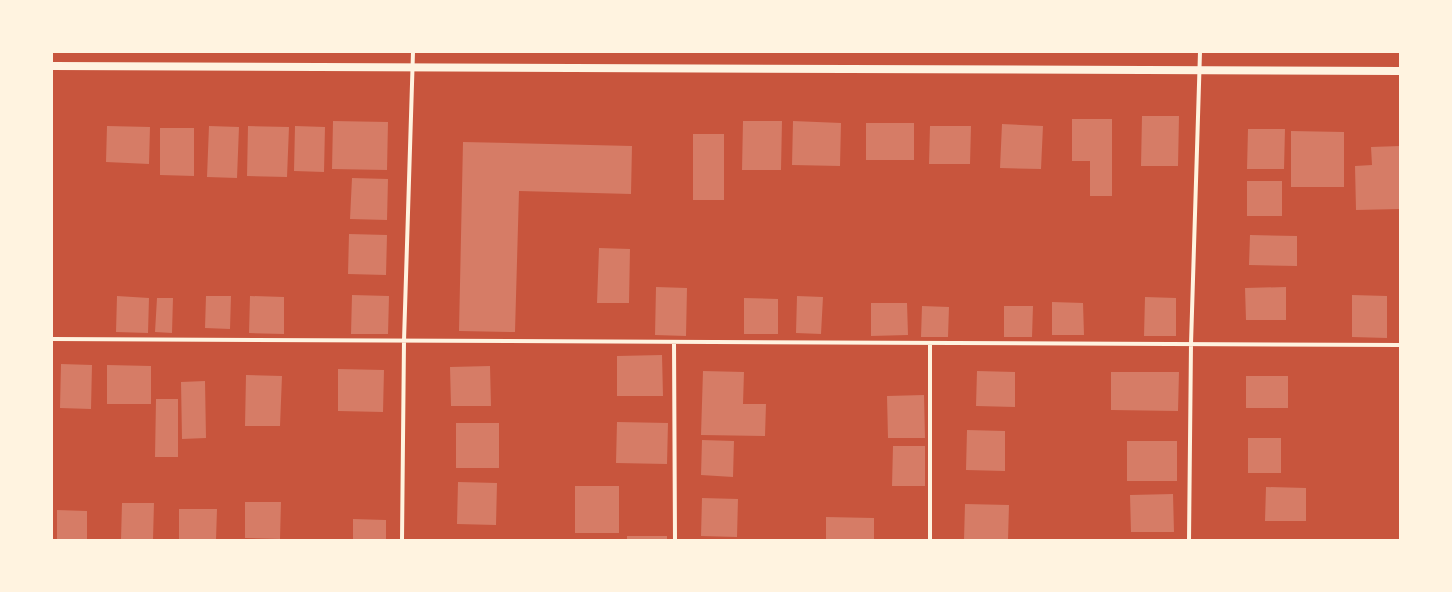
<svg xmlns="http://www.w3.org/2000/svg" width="1452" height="592" font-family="Roboto,sans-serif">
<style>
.building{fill:#d67c66}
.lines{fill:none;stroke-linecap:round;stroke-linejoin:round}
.minor{stroke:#fff3e0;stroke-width:4}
.secondary{stroke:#fff3e0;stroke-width:8}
</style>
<rect width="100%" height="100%" fill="#c8553d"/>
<path class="building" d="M1142,116h37l-1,50h-37z
M1072,119h40v77h-22v-35h-18z
M333,121l55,1 -1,48 -55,-1z
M743,121h39l-1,49h-39z
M793,121l48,2 -1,43 -48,-1z
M866,123h48v37h-48z
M1002,124l41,2 -2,43 -41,-1z
M107,126l43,1 -1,37 -43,-2z
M209,126l30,1 -2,51 -30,-1z
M248,126l41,1 -2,50 -40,-1z
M295,126l30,1 -1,45 -30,-1z
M930,126h41l-1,38h-41z
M160,128h34v48l-34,-1z
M1248,129h37l-1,40h-37z
M1291,131l53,1v55h-53z
M693,134h31v66h-31z
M463,142l169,4 -1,48 -112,-3 -4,141 -56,-1z
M1400,146v63l-44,1 -1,-44 17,-1 -1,-18z
M352,178l36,1 -1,41 -37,-1z
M1247,181h35v35h-35z
M349,234l38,1 -1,40 -38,-1z
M1250,235l47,1v30l-48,-1z
M599,248l31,1 -1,54h-32z
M656,287l31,1 -1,48 -31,-1z
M1286,287v33h-40l-1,-32z
M352,295l37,1 -1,38h-37z
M1352,295l35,1v42l-35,-1z
M117,296l32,2 -1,35 -32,-1z
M206,296h25l-1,33 -25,-1z
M250,296l34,1v37l-35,-1z
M797,296l26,1 -2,37 -25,-1z
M1145,297l31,1v38h-32z
M157,298h16l-1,35 -17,-1z
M744,298l34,1v35h-34z
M1052,302l31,1 1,32h-32z
M871,303h36l1,32 -37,1z
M922,306l27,1 -1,30h-27z
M1004,306h29l-1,31h-28z
M662,355l1,41h-46v-40z
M61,364l31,1 -1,44 -31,-1z
M107,365l44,1v38h-44z
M490,366l1,40h-40l-1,-39z
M338,369l46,1 -1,42 -45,-1z
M703,371l41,1 -1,32h23l-1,32 -64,-1z
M977,371l38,1v35l-39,-1z
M1111,372h68l-1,39 -67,-1z
M246,375l36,1 -2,50h-35z
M1246,376h42v32h-42z
M205,381l1,57 -24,1 -1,-57z
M924,395l1,43h-37l-1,-42z
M156,399h22v58h-23z
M617,422l51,1 -1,41 -51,-1z
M456,423h43v45h-43z
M967,430l38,1v40l-39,-1z
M1248,438h33v35h-33z
M702,440l32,1 -1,36 -32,-2z
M1127,441h50v40h-50z
M893,446h32v40h-33z
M458,482l39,1 -1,42 -39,-1z
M575,486h44v47h-44z
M1266,487l40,1v33h-41z
M1173,494l1,38h-43l-1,-37z
M702,498l36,1 -1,38 -36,-1z
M245,502h36l-1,37 -35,-1z
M122,503h32l-1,37h-32z
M965,504l44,1 -1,35h-44z
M179,509h38l-1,31h-37z
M57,510l30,1v29l-30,-1z
M826,517l48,1v22h-48z
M353,519l33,1v20h-33z
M627,536h40v4h-40z"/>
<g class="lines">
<path class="minor" d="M52,339l1348,6
M674,342l1,198
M402,540l2,-199 9,-289
M930,540v-197
M1189,540l2,-196 9,-292"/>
<path class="secondary" d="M52,66l1348,5"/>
</g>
<rect width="1452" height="592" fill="none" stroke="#fff3e0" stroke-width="106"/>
</svg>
